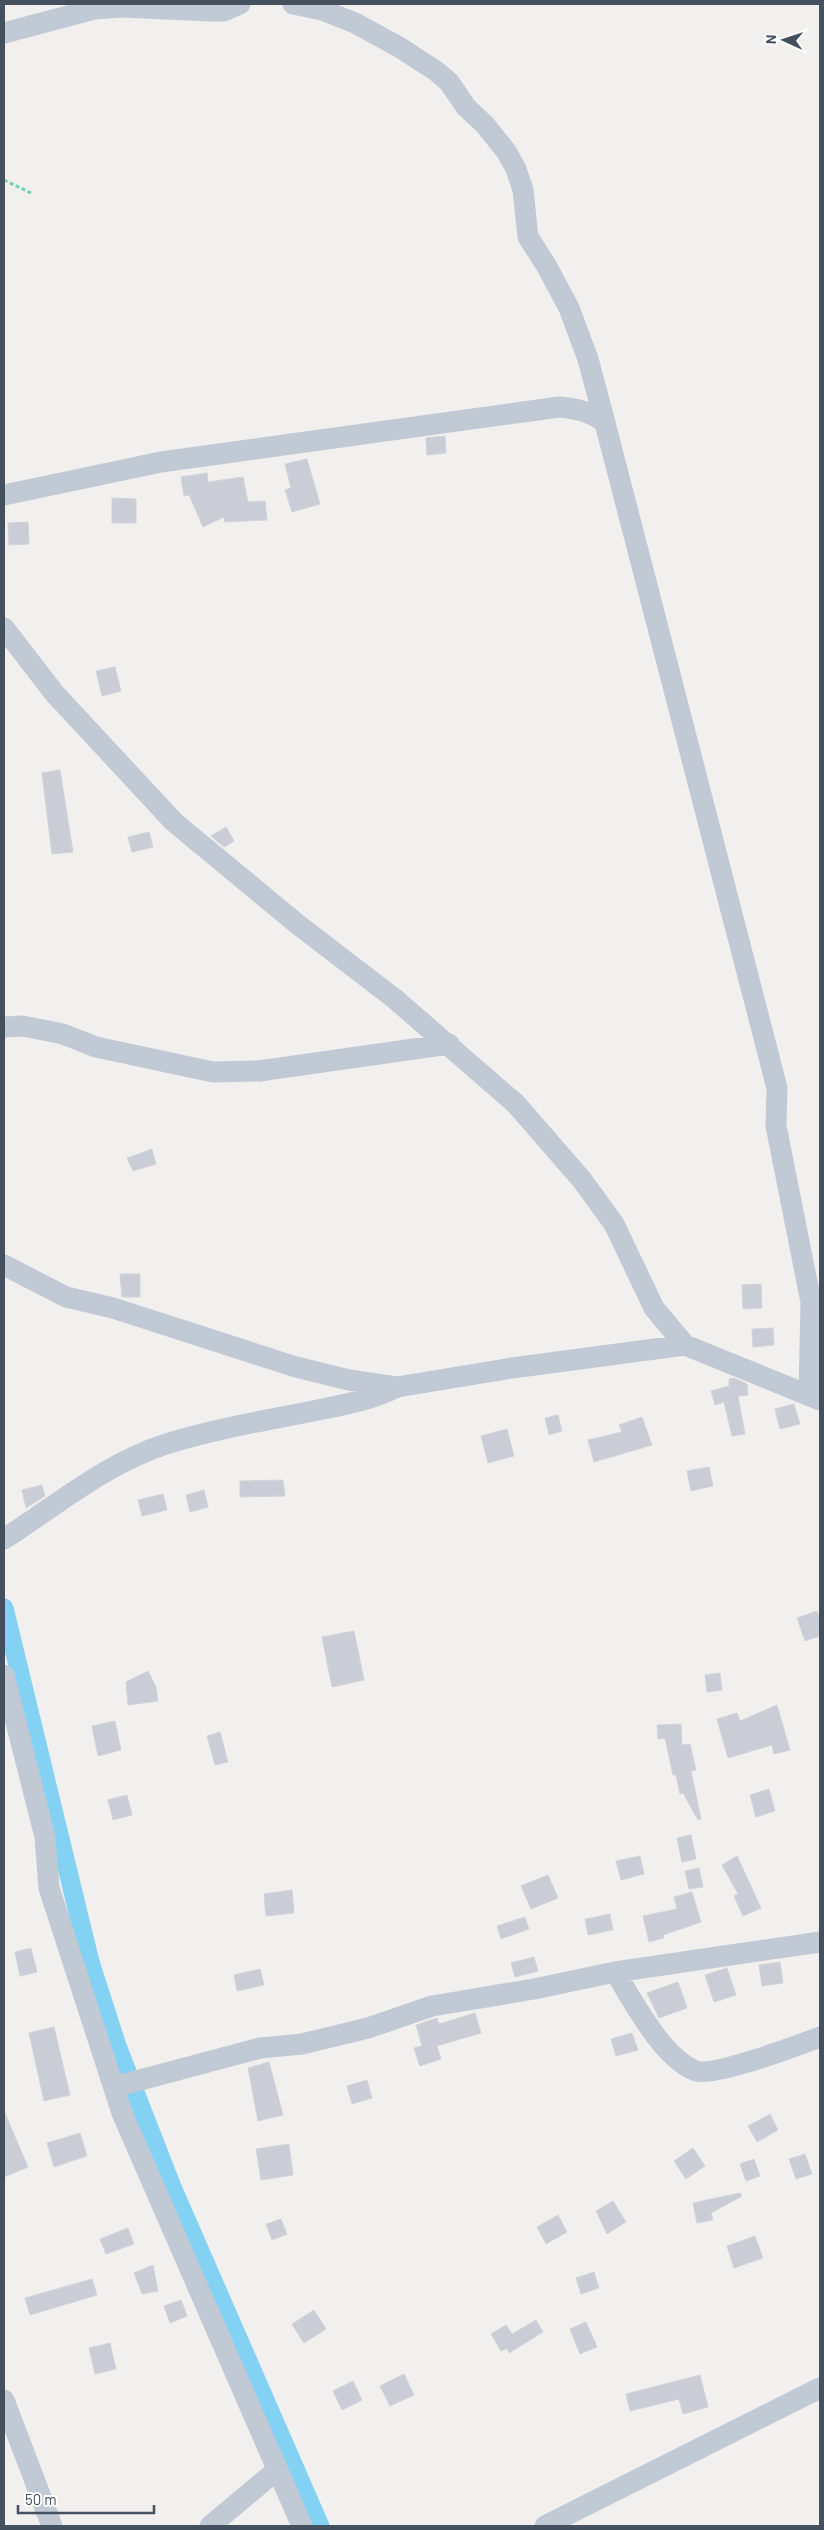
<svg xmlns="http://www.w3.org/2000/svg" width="824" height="2530" font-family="Barlow,sans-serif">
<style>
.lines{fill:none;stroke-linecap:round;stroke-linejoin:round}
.canal{stroke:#83d1f3;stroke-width:19}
.building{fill:#cacdd5;stroke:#d2d4db}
.path{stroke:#6fd4ac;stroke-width:3;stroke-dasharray:4 2.5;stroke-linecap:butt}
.street{stroke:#c1c9d5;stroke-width:21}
</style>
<rect width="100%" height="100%" fill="#f2efef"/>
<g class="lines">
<path class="canal" d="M4,1608l86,354 27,84 55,141 148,339"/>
</g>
<path class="building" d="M445,436l1,17 -19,2 -1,-17z
M307,459l13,45 -28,8 -7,-22 6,-2 -6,-24z
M207,473l1,9 35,-5 5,25 17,-1 2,19 -42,2 -1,-5 -21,10 -14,-32 -5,1 -3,-19z
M112,498l24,1v24h-24z
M28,522l1,22 -20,1 -1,-22z
M115,667l6,24 -19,5 -6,-25z
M60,770l13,82 -21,2 -10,-81z
M226,827l8,14 -10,6 -13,-11z
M149,832l4,15 -21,5 -4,-15z
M152,1149l4,15 -23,7 -6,-13z
M120,1274h20v23h-18z
M761,1284l1,24 -19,1 -1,-24z
M773,1328l1,17 -21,2 -1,-18z
M734,1378l13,6 1,11 -10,1 7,38 -13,2 -8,-34 -9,3 -4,-14 18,-5v-7z
M794,1404l6,20 -20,5 -5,-20z
M558,1415l4,16 -13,4 -4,-17z
M642,1417l10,28 -58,17 -6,-22 34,-8 -3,-7z
M507,1429l7,27 -26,7 -7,-27z
M709,1467l4,19 -22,5 -4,-20z
M283,1480l2,16 -45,1v-16z
M42,1485l3,11 -19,12 -4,-18z
M204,1490l4,17 -18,5 -4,-17z
M163,1494l4,16 -25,6 -4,-16z
M817,1611l3,8v17l-15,5 -8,-23z
M354,1631l10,49 -32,7 -10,-50z
M148,1671l8,16 2,14 -30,4 -2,-23z
M720,1673l2,17 -15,2 -2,-17z
M777,1705l13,45 -16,4 -2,-9 -44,13 -11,-39 20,-6 3,8z
M115,1721l6,29 -23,6 -6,-30z
M681,1724l1,21 8,-1 6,26 -5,1 10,48 -3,1 -15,-27 -3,1 -4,-19h-3l-8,-37 -7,1 -1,-14z
M220,1732l8,30 -13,3 -8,-29z
M769,1789l6,22 -19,6 -6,-22z
M127,1795l5,20 -19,5 -5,-20z
M691,1835l5,24 -14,3 -5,-24z
M640,1856l4,18 -23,6 -5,-19z
M737,1856l24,52 -18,8 -9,-20 4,-2 -16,-29z
M699,1868l4,19 -14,2 -4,-18z
M548,1875l10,23 -27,11 -10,-23z
M292,1890l2,23 -28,3 -2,-22z
M692,1892l9,30 -38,13 1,3 -15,4 -6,-26 34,-7 -3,-12z
M610,1914l3,16 -25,5 -3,-16z
M525,1917l4,12 -28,10 -4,-13z
M31,1948l6,24 -17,4 -5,-24z
M534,1957l4,14 -23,6 -4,-14z
M780,1962l3,21 -21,3 -3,-21z
M727,1968l9,27 -22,7 -9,-27z
M260,1969l4,16 -27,6 -3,-16z
M678,1982l9,26 -28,10 -12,-25z
M475,2013l6,20 -44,13 4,13 -21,7 -6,-18 8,-2 -6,-21 21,-7 2,6z
M54,2027l16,68 -26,6 -15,-68z
M632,2033l6,17 -22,6 -5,-17z
M269,2062l14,53 -25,6 -10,-53z
M367,2080l5,18 -20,6 -5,-18z
M4,2111l24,56 -24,10z
M770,2114l8,16 -21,12 -9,-16z
M80,2133l7,23 -33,11 -7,-24z
M289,2144l4,31 -32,5 -5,-31z
M693,2148l12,18 -19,13 -12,-18z
M805,2154l7,20 -16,5 -7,-20z
M754,2159l6,17 -14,5 -6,-17z
M740,2193l2,3 -31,17 2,7 -16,3 -4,-20z
M613,2201l13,21 -19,12 -11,-23z
M558,2215l9,17 -21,12 -9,-17z
M281,2219l6,15 -15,6 -6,-16z
M128,2228l6,16 -28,10 -6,-15z
M755,2236l8,22 -29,10 -7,-22z
M153,2265l5,26 -16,3 -8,-21z
M594,2272l5,16 -18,6 -5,-16z
M92,2279l5,16 -67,20 -5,-17z
M181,2300l6,16 -17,7 -6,-17z
M314,2310l12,19 -22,14 -12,-19z
M536,2320l7,12 -34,21 -2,-5 -6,3 -10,-17 15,-9 6,9z
M586,2322l11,25 -17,7 -10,-25z
M110,2343l6,26 -21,5 -6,-26z
M404,2374l10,21 -24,11 -10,-20z
M700,2375l8,32 -25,7 -4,-15 -49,12 -4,-17z
M353,2381l9,19 -20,10 -9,-19z"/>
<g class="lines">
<path class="path" d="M4,180l27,13"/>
<path class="street" d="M293,4l29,6 33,13 44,24 37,24 13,11 17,25 19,18 21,26 10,18 7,21 5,47 18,28 23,43 19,51 17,64 172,665 -1,38 35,176 -2,92
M4,33l90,-24 27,-2 90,4h13l16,-7
M4,495l157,-33 398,-55c18,2 31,4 46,16
M4,628l51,66 119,128 122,101 99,76 121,105 66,76 32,44 40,84 31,37
M4,1027l19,-1 40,8 33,13 117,25 46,-1 190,-27
M4,1265l62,32 47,11 183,59 53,13 48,7 115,-19 173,-23 135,55
M4,1539c53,-34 101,-75 162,-95 44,-14 91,-22 137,-31 33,-7 64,-11 94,-26
M4,1675l41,162 4,51 73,225 180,413
M615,1972c19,30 47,86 81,99 18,6 103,-26 124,-34
M114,2087l146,-39 42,-4 66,-16 64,-22 102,-17 81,-17 205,-30
M4,2400l48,126
M210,2526l67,-56
M545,2526l275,-138"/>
</g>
<rect width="824" height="2530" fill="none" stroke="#45505e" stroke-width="10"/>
<g transform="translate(784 40) rotate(273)" stroke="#ffffff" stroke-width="4" paint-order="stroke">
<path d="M0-4L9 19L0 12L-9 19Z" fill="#45505e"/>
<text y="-8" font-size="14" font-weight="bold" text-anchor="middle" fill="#45505e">N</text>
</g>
<path d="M18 2505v8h136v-8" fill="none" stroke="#45505e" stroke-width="2.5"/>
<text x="25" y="2505" font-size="15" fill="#45505e" stroke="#ffffff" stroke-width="4" paint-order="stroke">50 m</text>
</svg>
